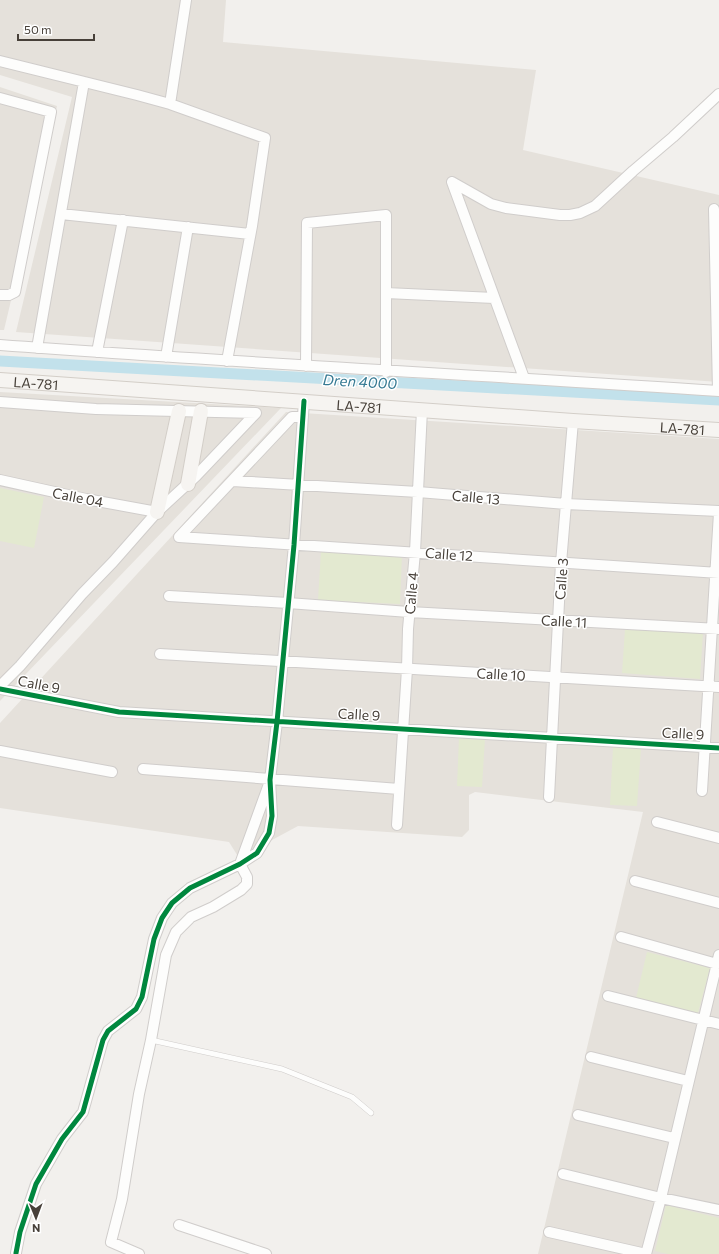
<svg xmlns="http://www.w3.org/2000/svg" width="719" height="1254" font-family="Commissioner,sans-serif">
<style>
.residential{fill:#e5e1db}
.green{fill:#e3e9d0}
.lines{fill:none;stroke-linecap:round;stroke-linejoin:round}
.canal{stroke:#c2e1eb;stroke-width:11}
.lane-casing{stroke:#d0cdcb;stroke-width:6}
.street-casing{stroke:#d0cdcb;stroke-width:12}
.secondary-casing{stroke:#d3cec8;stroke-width:16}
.lane{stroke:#fdfdfc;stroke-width:5}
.street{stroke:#fdfdfc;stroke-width:10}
.secondary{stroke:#f6f4f1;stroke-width:14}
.cycleway-casing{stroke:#fff;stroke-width:8}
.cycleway{stroke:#00873e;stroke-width:5}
.labels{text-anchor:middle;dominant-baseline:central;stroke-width:3;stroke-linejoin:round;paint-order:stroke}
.street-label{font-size:14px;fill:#474039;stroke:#fff}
.water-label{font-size:15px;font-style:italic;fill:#367a93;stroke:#fff}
</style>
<rect width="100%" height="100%" fill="#f2f0ed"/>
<path class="residential" d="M0,0h226l-3,42 313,28 -13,80 196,45v187l-703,-50 56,-235 -72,-22z
M0,87l57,19 -53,224h-4z
M0,392l281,16 -281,293z
M286,412l433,27v815h-181l105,-442 -168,-20 -6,3v35l-7,7 -164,-11 -59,32 -10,-16 -229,-34v-85z"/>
<path class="green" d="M0,488l44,9 -10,51 -34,-7z
M321,551l81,4 -2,49 -82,-4z
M625,629l78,4 -3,46 -78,-6z
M459,738h26l-3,49 -25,-1z
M613,747l28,1 -4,58 -27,-1z
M647,952l63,16 -12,45 -62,-15z
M666,1205l53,13v36h-51l-13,-3z"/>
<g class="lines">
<path class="canal" d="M0,361l719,39"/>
<defs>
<path id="lane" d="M151,1040l131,29 70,28 19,16"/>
<path id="street" d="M0,61l137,34 33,9 95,34 -13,88 -25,135
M0,98l51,14 -36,180 -6,3h-9
M170,104l16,-104
M452,182l39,22 15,4 54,7h10l10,-2 15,-7 12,-11 26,-24 40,-34 46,-43
M452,182l72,196
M714,209l4,182
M61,214l189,20
M386,293l108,5
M0,345c240,18 479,30 719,46
M37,348l47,-266
M97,352l26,-132
M166,357l22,-130
M306,366l1,-143 79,-8v157
M0,402l96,7 160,4
M0,480l86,19 71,13
M233,481l185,11 148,12 153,7
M179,537l540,36
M179,537l113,-120h11
M169,596l119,7 121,9 310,17
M160,654l559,33
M0,686l20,-20 62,-72 31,-32 44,-50 39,-36 60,-63
M0,689l119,23 600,36
M0,751l112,21
M143,769l256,20
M702,791l17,-278
M549,797l12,-234 12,-142
M657,822l62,16
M397,825l10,-156 1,-40 7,-77 7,-142
M635,881l84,22
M621,937l96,27
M608,996l111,28
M591,1057l97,24
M578,1115l96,23
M563,1174l98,24 58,12
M179,1225l87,29
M549,1232l97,22
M16,1253l4,-21 16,-48 26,-45 21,-27 20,-72 5,-9 28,-22 6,-12 12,-58 8,-21 10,-15 18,-15 50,-24 17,-11 12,-20 3,-17 -2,-36 7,-58 17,-177 10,-144
M139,1254l-28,-12 11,-43 17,-105 12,-54 15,-85 10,-23 15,-15 22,-10 28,-17 6,-6v-7l-7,-13 29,-80
M646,1254l15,-56 58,-243"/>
<g id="secondary">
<path id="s1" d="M0,380l573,41 146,9"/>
<path d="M188,484l13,-73"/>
<path d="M157,512l22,-101"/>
</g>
</defs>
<use href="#lane" class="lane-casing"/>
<use href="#street" class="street-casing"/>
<use href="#secondary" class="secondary-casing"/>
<use href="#lane" class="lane"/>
<use href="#street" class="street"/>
<use href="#secondary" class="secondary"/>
<defs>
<path id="cycleway" d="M0,689l119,23 600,36
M16,1253l4,-21 16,-48 26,-45 21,-27 20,-72 5,-9 28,-22 6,-12 12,-58 8,-21 10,-15 18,-15 50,-24 17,-11 12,-20 3,-17 -2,-36 7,-58 17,-177 10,-144"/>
</defs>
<use href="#cycleway" class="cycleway-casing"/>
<use href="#cycleway" class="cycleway"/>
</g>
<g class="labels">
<g class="street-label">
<text stroke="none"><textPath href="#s1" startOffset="36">LA-781</textPath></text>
<text stroke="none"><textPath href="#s1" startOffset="360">LA-781</textPath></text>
<text stroke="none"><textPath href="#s1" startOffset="684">LA-781</textPath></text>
<text transform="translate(78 497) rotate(11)">Calle 04</text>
<text transform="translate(476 497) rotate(5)">Calle 13</text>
<text transform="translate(449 554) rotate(4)">Calle 12</text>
<text transform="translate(561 579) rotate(-86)">Calle 3</text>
<text transform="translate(411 593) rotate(-85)">Calle 4</text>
<text transform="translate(564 621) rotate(3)">Calle 11</text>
<text transform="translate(501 674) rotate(3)">Calle 10</text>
<text transform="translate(39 684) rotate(11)">Calle 9</text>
<text transform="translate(359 714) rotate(3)">Calle 9</text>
<text transform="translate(683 733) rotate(3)">Calle 9</text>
</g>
<g class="water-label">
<text transform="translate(360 381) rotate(3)">Dren 4000</text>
</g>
</g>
<g transform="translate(36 1218) rotate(179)" stroke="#ffffff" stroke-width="3" paint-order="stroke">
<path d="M0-3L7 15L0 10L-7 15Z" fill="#474039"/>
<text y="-6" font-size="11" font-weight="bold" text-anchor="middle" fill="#474039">N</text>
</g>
<path d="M18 34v6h76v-6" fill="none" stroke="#474039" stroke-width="2"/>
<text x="24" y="34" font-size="12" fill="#474039" stroke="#ffffff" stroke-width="3" paint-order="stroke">50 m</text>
</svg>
